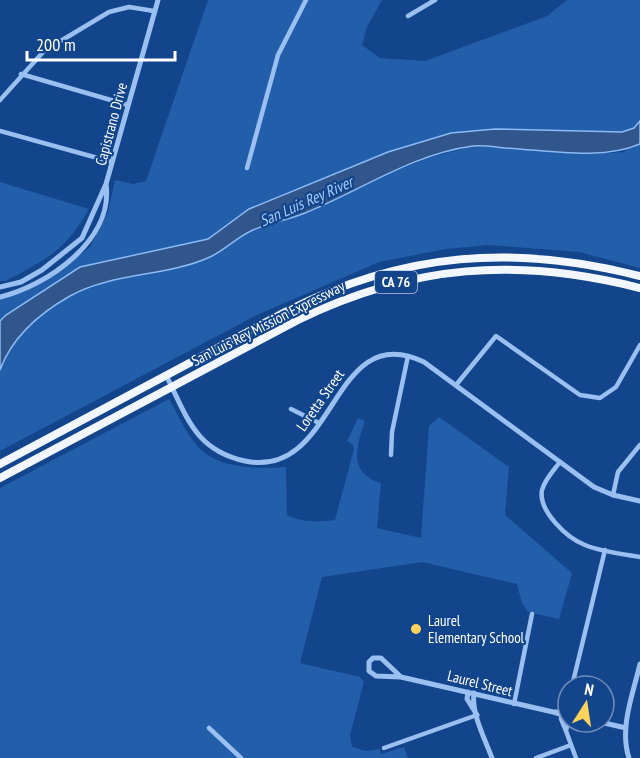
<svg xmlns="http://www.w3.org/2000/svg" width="640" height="758" font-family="'PT Sans Narrow',sans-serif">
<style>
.green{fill:#235eab}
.water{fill:#30568b;stroke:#8bbaf5;stroke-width:1.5}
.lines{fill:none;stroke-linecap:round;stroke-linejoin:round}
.minor{stroke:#9ac0f1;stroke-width:4.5}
.tertiary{stroke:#9ac0f1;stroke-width:5}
.trunk{stroke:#f2f6ff;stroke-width:8}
.poi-dot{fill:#ffd25a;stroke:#12458c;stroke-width:2}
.labels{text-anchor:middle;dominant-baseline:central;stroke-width:4.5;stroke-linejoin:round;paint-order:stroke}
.shield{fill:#12458c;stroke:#b8c7dc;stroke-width:1.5}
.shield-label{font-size:14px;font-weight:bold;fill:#fff}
.street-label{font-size:15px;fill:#fff;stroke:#12458c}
.poi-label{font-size:15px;fill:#fff;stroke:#12458c;text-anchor:start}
.water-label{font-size:16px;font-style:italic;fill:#a5caf8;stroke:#12458c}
</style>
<rect width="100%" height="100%" fill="#12458c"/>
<path class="green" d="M208,0h174l-15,27 -5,18 18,13 45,3 122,-45 20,-16h73v121l-6,7 -12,4 -127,-3 -44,4 -63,19 -139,57 -41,30 -128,28 -74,48 -6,6v-22l27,-8 32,-20 31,-24 18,-35 7,-32 18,4 13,-3z
M640,144v124l-61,-16 -90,-7 -43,4 -67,13 -122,53 -257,136v-81l5,-15 29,-36 38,-24 35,-13 69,-14 35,-12 41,-25 53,-18 68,-34 58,-22 43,-11 120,8 29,-2z
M0,182l89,27c-25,43 -41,49 -83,72h-6z
M169,399c11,18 19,41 36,54 20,16 57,16 81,14l1,48c15,8 32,7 48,5l19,-71 -1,-4 -6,-4 11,-23 7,3c-9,26 -17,52 16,62l-4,45 44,10 8,-112 10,-9 70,50 -4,48 67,58 -13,46 -31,-7 -6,-9 -5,-19 -95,-22 -100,15 -22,86 60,14 4,5 -14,53 2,12 14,4 14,-2 1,5 23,-7 4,11h-408v-270z"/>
<path class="water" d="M640,121v23c-39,17 -93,6 -135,4 -10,-1 -22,-3 -32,-2 -61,8 -113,45 -168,67 -17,7 -36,10 -52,17 -16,7 -28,20 -43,27 -44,20 -97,15 -140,39 -30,17 -58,41 -70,74v-49l6,-6 74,-48 128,-28 41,-30 139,-57 63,-19 44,-4 127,3 12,-4z"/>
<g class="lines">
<path class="minor" d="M408,16l27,-16
M21,74l107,31
M0,100l44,-49 65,-39 20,-5 25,4
M0,131l112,31
M247,168l31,-113 28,-55
M456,385l40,-49 84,59 20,3 16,-11 24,-42
M291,409l28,14
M391,455l1,-23 16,-76
M560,462c-6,8 -15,17 -18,28 -4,21 25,48 43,55 17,7 37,9 55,12
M613,495l5,-23 22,-27
M572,686l33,-136
M514,704l18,-90
M564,710l4,-10
M562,715l-1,4 5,12 2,-10
M209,728l32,30
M566,731l10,27
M384,748l93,-33
M536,758l35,-13"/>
<path class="tertiary" d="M0,287l21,-5 21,-12 40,-32 24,-54 52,-184
M0,297c47,-11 114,-57 106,-113
M166,375c21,42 29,75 79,86 93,19 85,-144 179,-99l170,125 19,8 27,6
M401,677l-20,-19h-8l-4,4v9l7,5 25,1 152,35
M468,692l-1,7 10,16
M474,693c-3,20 11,46 18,65
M568,711l-6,2 2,4h4
M562,715l-9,-3h10
M600,722l26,6
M629,758c-10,-30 4,-64 11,-94"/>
<path class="trunk" d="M0,464l287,-153c117,-59 226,-67 353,-35
M0,478l298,-158c115,-56 219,-63 342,-32"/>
</g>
<circle class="poi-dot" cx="416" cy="629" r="6"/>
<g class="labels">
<rect class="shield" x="375" y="271" width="42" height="22" rx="4.5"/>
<g class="shield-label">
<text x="396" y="282">CA 76</text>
</g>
<g class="street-label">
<text transform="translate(111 124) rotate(-75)">Capistrano Drive</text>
<text transform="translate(268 323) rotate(-27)">San Luis Rey Mission Expressway</text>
<text transform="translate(320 400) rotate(-55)">Loretta Street</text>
<text transform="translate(480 683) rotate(14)">Laurel Street</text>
</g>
<g class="poi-label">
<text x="428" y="620">Laurel<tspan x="428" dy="17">Elementary School</tspan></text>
</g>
<g class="water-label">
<text transform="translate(306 201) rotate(-24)">San Luis Rey River</text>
</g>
</g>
<g transform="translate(586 704) rotate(12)"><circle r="28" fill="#12458c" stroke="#718fba" stroke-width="1.5"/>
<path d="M0-4.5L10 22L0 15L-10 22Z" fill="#ffd25a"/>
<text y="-9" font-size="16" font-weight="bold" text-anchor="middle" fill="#ffffff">N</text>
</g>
<path d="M27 51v9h148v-9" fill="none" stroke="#ffffff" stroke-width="3"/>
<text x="36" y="51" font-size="18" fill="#ffffff" stroke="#12458c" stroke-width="4.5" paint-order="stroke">200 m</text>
</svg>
